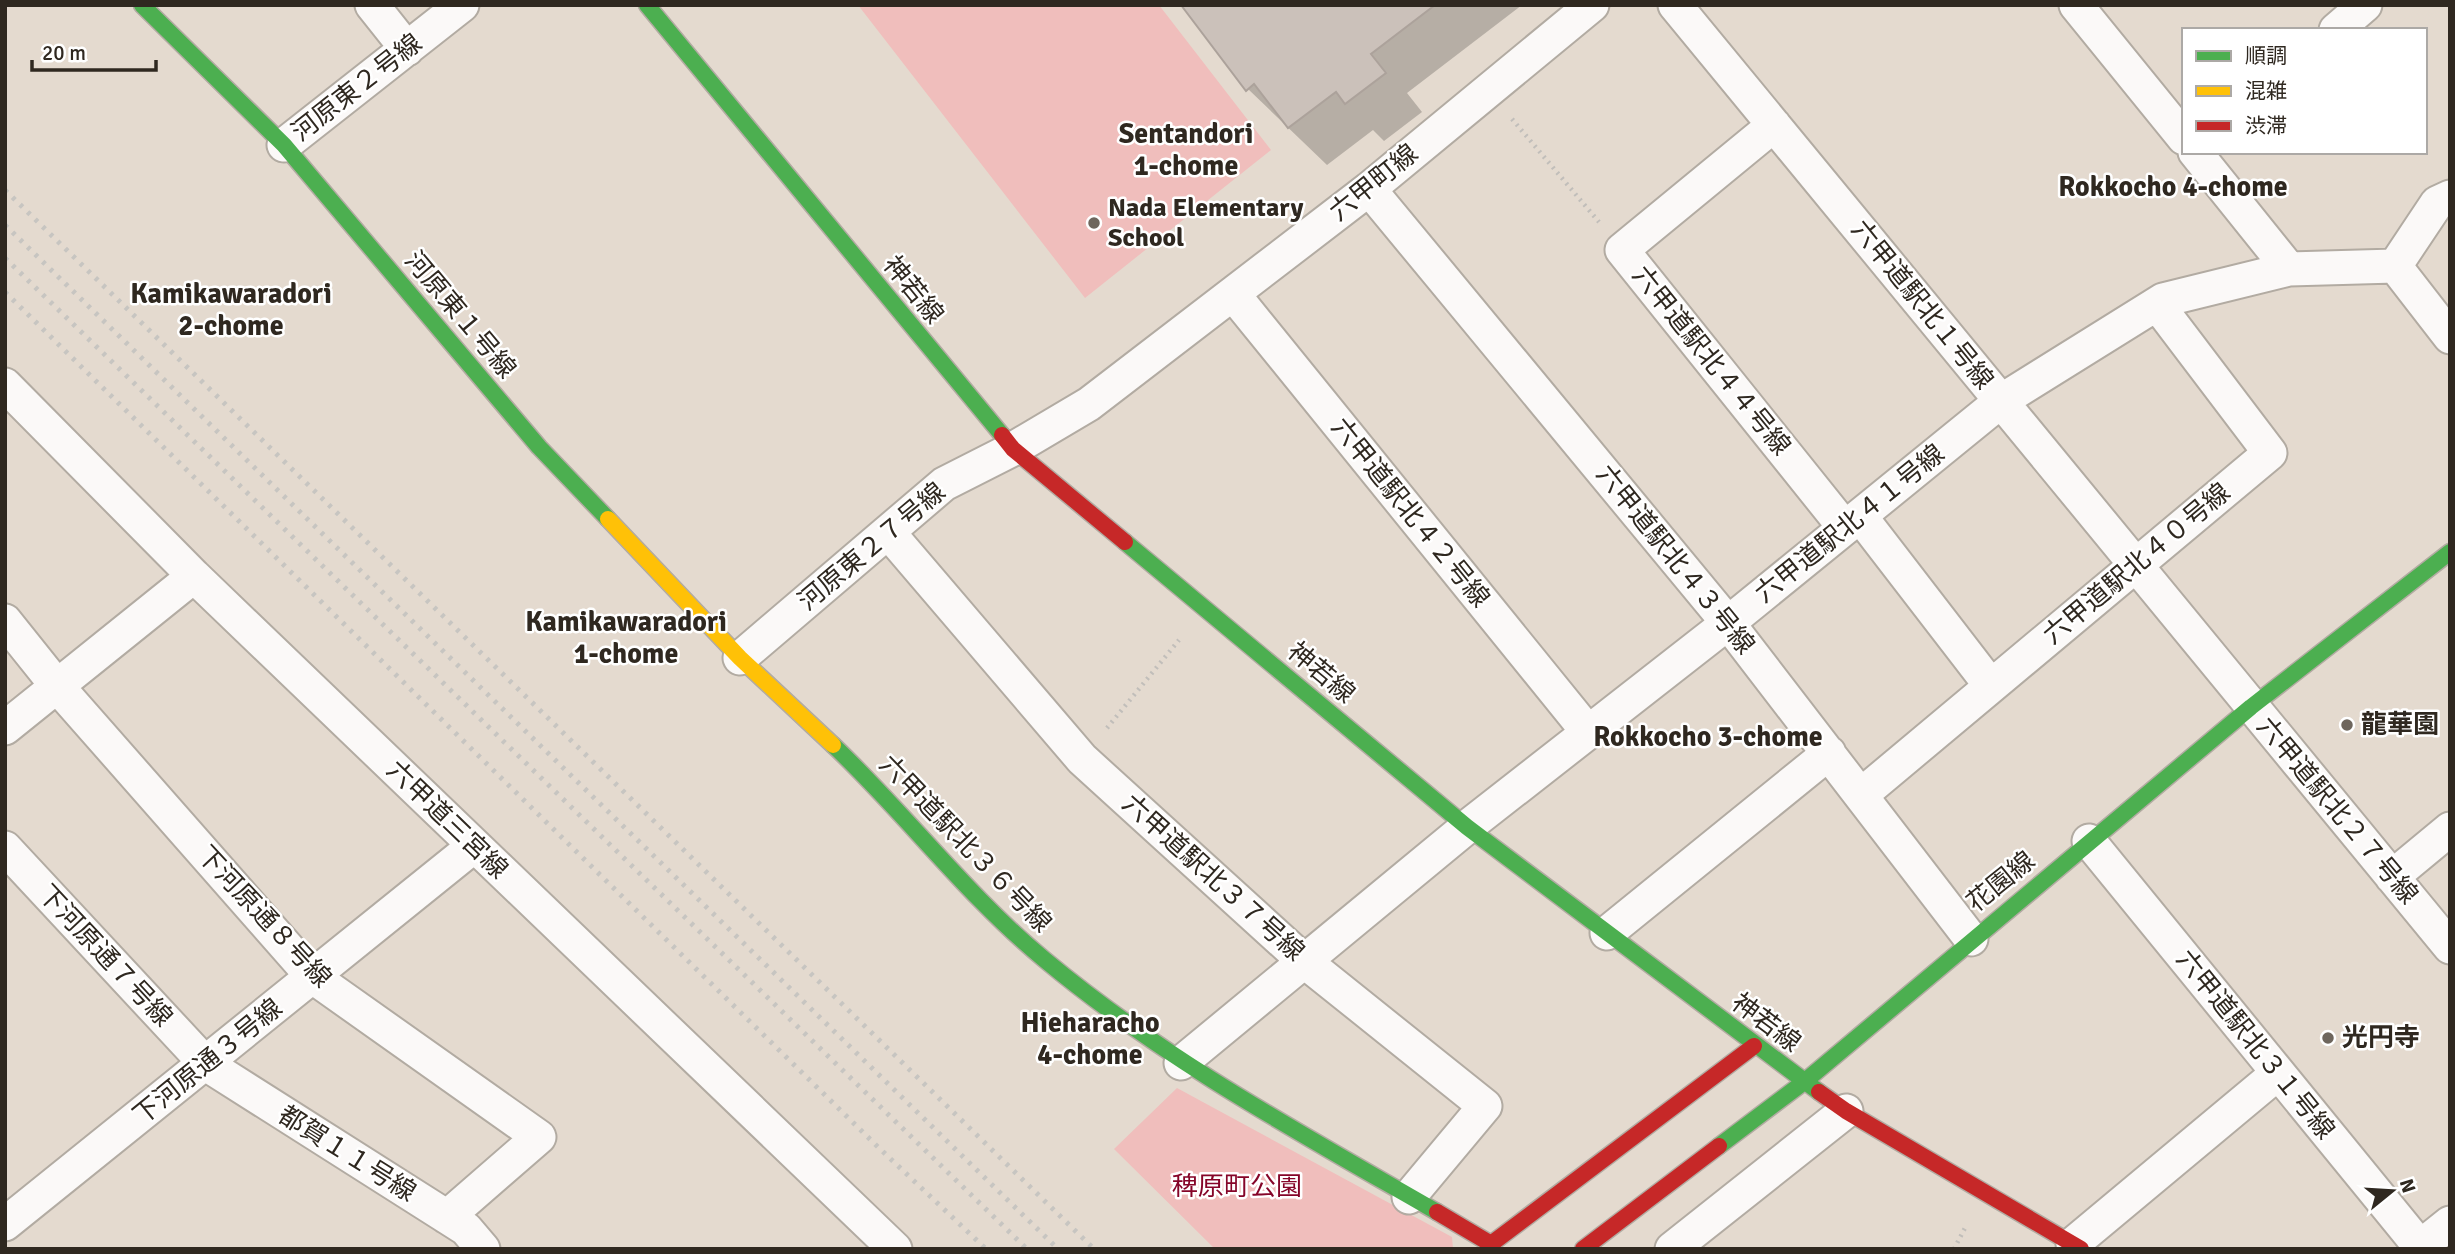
<svg xmlns="http://www.w3.org/2000/svg" width="2455" height="1254" font-family="Signika,'Noto Sans JP',sans-serif">
<style>
.green{fill:#f0bebc}
.shadow{fill:#0003}
.building{fill:#cbc1ba;stroke:#aca29b;stroke-width:2}
.lines{fill:none;stroke-linecap:round;stroke-linejoin:round}
.street-casing{stroke:#b2aba2;stroke-width:37}
.fast-casing{stroke:#b2aba2;stroke-width:19}
.slow-casing{stroke:#b2aba2;stroke-width:19}
.jam-casing{stroke:#b2aba2;stroke-width:19}
.path{stroke:#c1beba;stroke-width:4.5;stroke-dasharray:2 5;stroke-linecap:butt}
.street{stroke:#fbf9f8;stroke-width:33}
.fast{stroke:#4caf50;stroke-width:16}
.slow{stroke:#ffc107;stroke-width:16}
.jam{stroke:#c62828;stroke-width:16}
.rail{stroke:#c7c5c1;stroke-width:5;stroke-dasharray:3.5 7;stroke-linecap:butt}
.poi-dot{fill:#6e665d;stroke:#fff;stroke-width:2.5}
.labels{text-anchor:middle;dominant-baseline:central;stroke-width:5;stroke-linejoin:round;paint-order:stroke}
.street-label{font-size:26px;fill:#2f2820;stroke:#fff}
.poi-label{font-size:26px;font-weight:bold;fill:#2f2820;stroke:#fff;text-anchor:start}
.park-label{font-size:26px;fill:#850529;stroke:#fff}
.neighbourhood-label{font-size:28px;font-weight:bold;fill:#2f2820;stroke:#fff}
</style>
<rect width="100%" height="100%" fill="#e4dacf"/>
<path class="green" d="M858,5h301l112,145 -186,148z
M1177,1088l275,149 1,12h-238l-101,-100z"/>
<path class="shadow" d="M1183,5h339l-115,88 15,19 -38,29 -11,-11 -46,35 -79,-76z"/>
<path class="building" d="M1181,5h254l-64,49 15,19 -41,31 -9,-12 -48,36 -34,-44 -8,7z"/>
<g class="lines">
<defs>
<path id="street" d="M372,5l35,44
M1675,5l326,396 162,-101 126,-31 106,-3 55,71
M2076,5l108,133
M2336,30l29,-25
M1774,125l-152,125 223,278
M284,145l178,-140
M2195,152l94,117
M1369,189l359,434 243,316
M2395,266l42,-63 13,-6
M1233,294l355,438
M5,385l189,191 701,673
M1860,516l131,170
M888,532l194,227 222,202 181,145 -76,91
M5,621l52,65 256,291 226,160 -92,80
M740,658l204,-174 69,-35 76,-45 280,-215 223,-184
M5,728l189,-152
M1861,795l409,-342 -113,-149
M2089,841l333,408
M5,848l201,216 260,165 17,20
M2392,877l58,-48
M1607,933l222,-180
M1181,1063l286,-236 261,-204 273,-222 449,546
M5,1224l469,-378
M2073,1244l205,-171
M2420,1247l30,-24
M1672,1249l174,-138"/>
<path id="fast" d="M142,5l142,140 255,302 69,72
M647,5l355,430
M1125,542l342,285 352,265
M833,745c73,69 134,151 212,215 120,100 257,174 392,252
M1719,1146l85,-64 447,-375 199,-155"/>
<path id="slow" d="M608,519l132,139 93,87"/>
<path id="jam" d="M1002,435l11,14 112,93
M1819,1092l27,19 235,138
M1437,1212l54,32 263,-198
M1583,1249l136,-103"/>
</defs>
<use href="#street" class="street-casing"/>
<use href="#fast" class="fast-casing"/>
<use href="#slow" class="slow-casing"/>
<use href="#jam" class="jam-casing"/>
<path class="path" d="M1512,119l87,103
M1107,728l72,-88
M1954,1249l11,-21"/>
<use href="#street" class="street"/>
<use href="#fast" class="fast"/>
<use href="#slow" class="slow"/>
<use href="#jam" class="jam"/>
<path class="rail" d="M5,190l1089,1059
M5,225l1053,1024
M5,258l1022,991
M5,292l873,855 108,102"/>
</g>
<g class="poi-dot">
<circle cx="1094" cy="223" r="7"/>
<circle cx="2347" cy="725" r="7"/>
<circle cx="2328" cy="1038" r="7"/>
</g>
<g class="labels">
<g class="street-label">
<text transform="translate(357 88) rotate(-38)">河原東２号線</text>
<text transform="translate(1374 183) rotate(-39)">六甲町線</text>
<text transform="translate(913 290) rotate(51)">神若線</text>
<text transform="translate(1922 305) rotate(51)">六甲道駅北１号線</text>
<text transform="translate(460 315) rotate(50)">河原東１号線</text>
<text transform="translate(1711 361) rotate(51)">六甲道駅北４４号線</text>
<text transform="translate(1410 513) rotate(51)">六甲道駅北４２号線</text>
<text transform="translate(1850 524) rotate(-39)">六甲道駅北４１号線</text>
<text transform="translate(872 547) rotate(-40)">河原東２７号線</text>
<text transform="translate(1675 560) rotate(51)">六甲道駅北４３号線</text>
<text transform="translate(2137 564) rotate(-40)">六甲道駅北４０号線</text>
<text transform="translate(1321 673) rotate(40)">神若線</text>
<text transform="translate(2337 811) rotate(50)">六甲道駅北２７号線</text>
<text transform="translate(447 820) rotate(44)">六甲道三宮線</text>
<text transform="translate(965 844) rotate(46)">六甲道駅北３６号線</text>
<text transform="translate(1213 878) rotate(42)">六甲道駅北３７号線</text>
<text transform="translate(2001 882) rotate(-39)">花園線</text>
<text transform="translate(264 917) rotate(47)">下河原通８号線</text>
<text transform="translate(105 956) rotate(47)">下河原通７号線</text>
<text transform="translate(1766 1023) rotate(37)">神若線</text>
<text transform="translate(2255 1045) rotate(51)">六甲道駅北３１号線</text>
<text transform="translate(208 1062) rotate(-39)">下河原通３号線</text>
<text transform="translate(347 1154) rotate(32)">都賀１１号線</text>
</g>
<g class="poi-label">
<text x="1108" y="208">Nada Elementary<tspan x="1108" dy="30">School</tspan></text>
<text x="2361" y="725">龍華園</text>
<text x="2342" y="1038">光円寺</text>
</g>
<g class="park-label">
<text x="1237" y="1187">稗原町公園</text>
</g>
<g class="neighbourhood-label">
<text x="1186" y="134">Sentandori<tspan x="1186" dy="32">1-chome</tspan></text>
<text x="2173" y="187">Rokkocho 4-chome</text>
<text x="231" y="294">Kamikawaradori<tspan x="231" dy="32">2-chome</tspan></text>
<text x="626" y="622">Kamikawaradori<tspan x="626" dy="32">1-chome</tspan></text>
<text x="1708" y="737">Rokkocho 3-chome</text>
<text x="1090" y="1023">Hieharacho<tspan x="1090" dy="32">4-chome</tspan></text>
</g>
</g>
<rect width="2455" height="1254" fill="none" stroke="#2f2820" stroke-width="14"/>
<rect x="2182" y="28" width="245" height="126" fill="#ffffff" stroke="#aca9a6" stroke-width="2"/>
<rect x="2196" y="51" width="35" height="10" fill="#4caf50" stroke="#aca9a6" stroke-width="2"/>
<text x="2245" y="63" font-size="21" fill="#2f2820">順調</text>
<rect x="2196" y="86" width="35" height="10" fill="#ffc107" stroke="#aca9a6" stroke-width="2"/>
<text x="2245" y="98" font-size="21" fill="#2f2820">混雑</text>
<rect x="2196" y="121" width="35" height="10" fill="#c62828" stroke="#aca9a6" stroke-width="2"/>
<text x="2245" y="133" font-size="21" fill="#2f2820">渋滞</text>
<g transform="translate(2392 1191) rotate(72)" stroke="#ffffff" stroke-width="5" paint-order="stroke">
<path d="M0-5L12 26L0 18L-12 26Z" fill="#2f2820"/>
<text y="-10" font-size="19" font-weight="bold" text-anchor="middle" fill="#2f2820">N</text>
</g>
<path d="M32 60v10h124v-10" fill="none" stroke="#2f2820" stroke-width="3.5"/>
<text x="42" y="60" font-size="21" fill="#2f2820" stroke="#ffffff" stroke-width="5" paint-order="stroke">20 m</text>
</svg>
